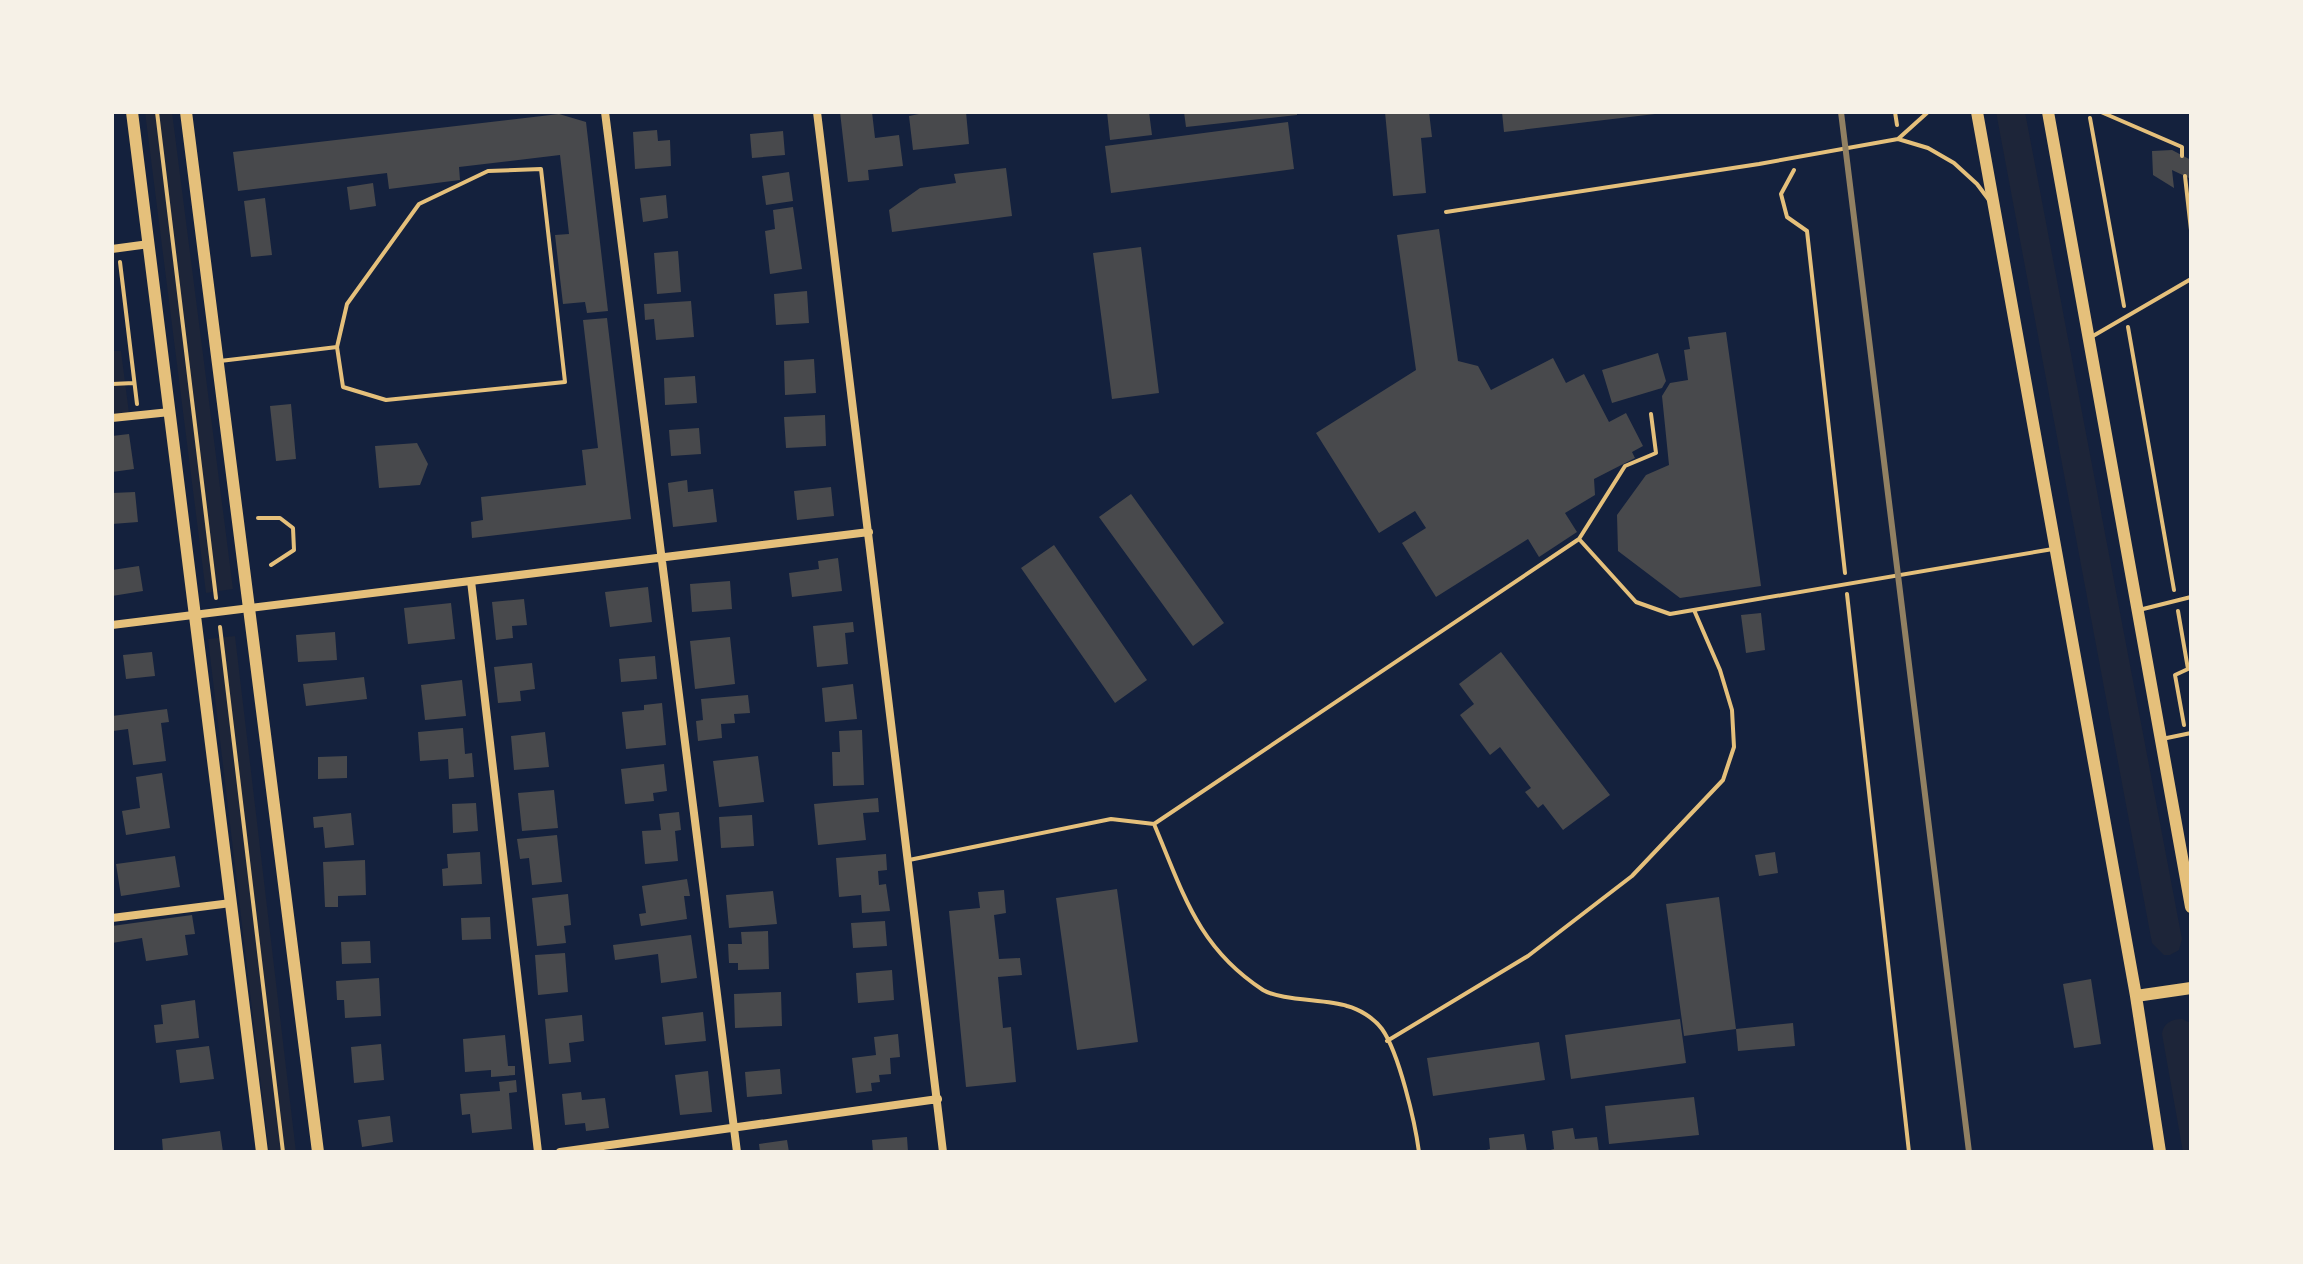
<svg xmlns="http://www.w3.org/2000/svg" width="2303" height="1264" font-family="'Golos Text',sans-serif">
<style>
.green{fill:#1d2539}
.building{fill:#48494c}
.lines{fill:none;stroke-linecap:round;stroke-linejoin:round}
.path{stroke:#e5c07b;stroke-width:4}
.service{stroke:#e5c07b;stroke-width:4}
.minor{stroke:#e5c07b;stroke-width:8}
.secondary{stroke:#e5c07b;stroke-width:12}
.rail{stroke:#918062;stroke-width:6}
</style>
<rect width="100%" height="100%" fill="#14213d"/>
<path class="green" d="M145,112h27l61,477 -27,4z
M1996,112h29l157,827 -3,11 -9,5h-6l-12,-12z
M112,351h9l8,62 -17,2z
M235,636l61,516h-27l-61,-513z
M2182,1019l9,4v129h-8l-21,-118c1,-11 10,-15 20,-15z"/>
<path class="building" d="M840,112h32l3,26 24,-3 4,31 -35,4 1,10 -21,2z
M929,112h37l3,32 -56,6 -4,-34z
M1107,112h42l3,23 -42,5z
M1184,112h113v3l-111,12z
M1385,112h44l3,25 -11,1 5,55 -33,3z
M1502,112h152l1,2 -151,18z
M559,114l27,8 22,189 -21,2 -2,-11 -22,2 -8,-69 14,-1 -9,-79 -101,12 1,13 -71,9 -2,-16 -149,18 -5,-39z
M1288,122l6,47 -183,24 -6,-47z
M657,130l1,11 12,-1 1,26 -36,3 -2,-37z
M783,131l2,24 -33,3 -2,-24z
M2172,150l19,10v19l-19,-9 2,18 -21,-13 -1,-24z
M1006,168l6,48 -120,16 -3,-22 31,-22 36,-5 -2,-9z
M789,172l4,29 -27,4 -4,-29z
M373,183l3,23 -26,4 -3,-23z
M666,195l2,23 -25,4 -3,-24z
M265,198l7,57 -21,2 -7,-56z
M793,207l9,62 -32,5 -5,-43 10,-2 -2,-19z
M1439,229l19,132 20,5 13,24 62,-32 13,25 18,-9 25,48 17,-9 17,33 -11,6 3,6 -41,21 1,16 -30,18 12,19 -38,25 -11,-18 -92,58 -34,-54 24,-15 -11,-17 -36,22 -63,-100 100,-63 -19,-135z
M1141,247l18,146 -47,6 -19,-146z
M678,251l3,41 -24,2 -3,-41z
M807,291l2,32 -33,2 -2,-31z
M691,301l3,36 -38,3 -2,-21 -9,1 -1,-16z
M607,318l24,201 -159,19 -1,-16 12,-2 -2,-23 105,-12 -4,-35 16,-2 -15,-128z
M1726,332l35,254 -81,12 -62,-47 -1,-36 29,-40 23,-10 -7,-69 8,-13 18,-3 -4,-30 6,-1 -2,-12z
M1658,353l8,28 -4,7 -50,15 -10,-33z
M814,359l2,34 -31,2 -1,-34z
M695,376l2,27 -32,2 -1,-27z
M291,404l5,55 -20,2 -6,-55z
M825,415l1,31 -40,2 -2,-31z
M699,428l2,26 -30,2 -2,-26z
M129,434l5,35 -22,3v-36z
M417,443l11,21 -8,21 -41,3 -4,-42z
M687,480l1,12 25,-3 4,33 -44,5 -5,-44z
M831,487l3,29 -37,4 -3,-29z
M135,492l3,30 -26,2v-31z
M1131,494l93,129 -31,23 -94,-129z
M1054,545l93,135 -32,23 -94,-135z
M838,558l4,33 -50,6 -3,-24 30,-4 -1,-8z
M139,566l4,25 -31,5v-26z
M730,581l2,28 -40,3 -2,-28z
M648,587l4,35 -42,5 -5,-35z
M524,599l3,26 -15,1 1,12 -17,2 -4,-38z
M451,603l4,36 -47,5 -4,-36z
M1761,613l4,37 -19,3 -5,-38z
M853,622l1,10 -9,1 3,31 -31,3 -4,-41z
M335,632l2,28 -39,2 -2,-27z
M730,637l5,47 -40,5 -5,-48z
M152,652l3,24 -29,3 -3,-24z
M1501,652l109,143 -47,35 -20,-26 -5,4 -13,-16 6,-4 -31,-41 -10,8 -30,-40 14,-11 -15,-20z
M655,656l2,23 -36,3 -2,-23z
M532,663l3,26 -15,2 1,10 -23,2 -4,-36z
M364,677l3,22 -61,7 -3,-22z
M462,680l4,36 -41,4 -4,-35z
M853,684l4,35 -32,3 -3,-34z
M748,695l2,18 -16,1 1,9 -14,1 1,14 -24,3 -2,-20 7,-1 -2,-21z
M662,703l4,42 -40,4 -4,-37 22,-2v-5z
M167,709l2,13 -8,1 5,38 -33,4 -5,-36 -15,2 -1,-15z
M463,728l2,26 7,-1 2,24 -25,2 -1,-20 -28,2 -2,-29z
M862,730l2,55 -31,1 -1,-34h8l-1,-21z
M545,732l4,35 -35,3 -3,-34z
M347,756v22l-29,1v-22z
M758,756l6,46 -45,5 -6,-46z
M664,764l3,27 -14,2 1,8 -29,3 -4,-35z
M162,773l8,55 -44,7 -4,-24 18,-3 -4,-31z
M554,790l4,38 -36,3 -4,-38z
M878,798l1,14 -16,1 3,27 -48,5 -4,-41z
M476,803l2,28 -25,2 -1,-29z
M679,812l2,18 -6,1 3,30 -33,3 -3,-33 19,-1 -2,-16z
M351,813l3,32 -29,3 -2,-21 -9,1 -1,-11z
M752,815l2,31 -33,2 -2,-31z
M557,835l5,47 -30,3 -3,-27 -9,1 -3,-20z
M480,852l2,32 -39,2 -1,-17 6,-1 -1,-14z
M1775,852l3,21 -19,3 -4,-21z
M886,854l1,16 -9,1 1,14 7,-1 4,27 -28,2 -1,-18 -22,2 -3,-39z
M175,856l5,31 -59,9 -5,-32z
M365,860l1,35 -28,1v11h-13l-2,-45z
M687,879l3,17h-6l3,23 -46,7 -2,-12 7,-1 -4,-27z
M1117,889l21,153 -61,8 -21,-152z
M1004,890l2,23 -12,2 5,44 21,-1 2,17 -24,2 5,51 8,-1 5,55 -50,5 -17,-176 31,-3 -2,-16z
M773,891l4,33 -48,4 -3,-33z
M568,894l3,31 -7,1 2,17 -29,3 -5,-48z
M1719,897l17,132 -52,7 -18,-132z
M192,915l3,19 -10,1 3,20 -42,6 -4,-23 -30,5v-17z
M490,917l1,22 -29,1 -1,-22z
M885,921l2,25 -34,2 -2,-25z
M768,931l1,38 -31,1v-7h-9l-1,-19h14l-1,-12z
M691,935l6,43 -36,5 -3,-29 -43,6 -2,-15z
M370,941l1,22 -29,1 -1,-22z
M565,953l3,39 -30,3 -3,-40z
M892,970l2,30 -36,3 -2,-30z
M379,978l2,38 -36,2 -1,-18h-7l-1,-19z
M2091,979l10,65 -27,4 -11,-64z
M781,992l1,34 -47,2 -1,-34z
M195,1000l4,38 -43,5 -2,-18 9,-1 -2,-19z
M703,1012l3,29 -41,4 -3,-28z
M582,1015l2,26 -15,2 2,19 -22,2 -4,-45z
M1680,1019l6,44 -115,16 -6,-44z
M1793,1023l2,23 -57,5 -2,-22z
M898,1034l2,23 -10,1 1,16 -12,1 1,7 -9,1 1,8 -16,2 -4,-35 24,-3 -2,-18z
M505,1035l3,31h7v9l-24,2v-7l-26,2 -2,-33z
M1539,1042l6,38 -112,16 -6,-38z
M381,1044l3,36 -30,3 -3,-36z
M209,1046l5,33 -34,4 -4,-33z
M780,1069l2,25 -35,3 -2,-25z
M708,1071l4,41 -32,3 -5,-40z
M516,1080l1,12 -8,1 3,36 -40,4 -2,-19 -8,1 -2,-21 40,-3 -1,-9z
M581,1092l1,8 23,-2 4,30 -23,3 -1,-8 -20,2 -3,-31z
M1694,1097l5,38 -90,9 -4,-38z
M390,1116l3,26 -31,5 -4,-27z
M1573,1128l2,11 22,-2 2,15h-56l11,-3 -2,-18z
M220,1131l3,21h-60l-1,-13z
M1524,1134l3,18h-48l11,-3 -1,-11z
M907,1137l1,15h-35l-1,-12z
M787,1140l2,12h-29l-1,-8z"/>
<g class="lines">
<path class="path" d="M157,112l59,486
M1895,112l2,13
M2090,118l34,188
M1794,170l-13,24 6,23 20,14 38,342
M120,262l17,142
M2128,327l46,263
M112,384l22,-1
M258,518h22l13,10 1,22 -23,15
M1847,594l62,558
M2178,611l10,58 -13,6 9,50
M220,627l63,525"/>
<path class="service" d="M2101,112l81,35v9
M1898,139l30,-27
M2185,176l6,54
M1446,212l313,-48 139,-25 30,9 26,15 23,21 12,16
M2093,336l98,-57
M220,361l117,-14 10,-43 72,-100 69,-33 53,-2 24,213 -179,18 -43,-13 -6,-40
M1579,539l57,63 34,12 383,-65
M2139,610l52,-13
M2162,739l29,-6
M1154,824l425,-285 46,-73 31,-13 -5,-39
M909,860l202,-41 43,5c29,68 43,123 109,166 18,11 62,9 84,16 12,3 27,12 35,23 17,24 33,93 37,123
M1387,1041l141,-85 104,-80 91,-96 11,-33 -2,-37 -12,-40 -26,-60"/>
<path class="minor" d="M605,112l132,1040
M817,112l126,1040
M112,249l37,-5
M112,418l58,-6
M471,581l67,571
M112,625l757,-93
M112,918l119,-15
M560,1152l378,-53"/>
<path class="secondary" d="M132,112l130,1040
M186,112l132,1040
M1977,112l159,884 24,156
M2048,112l143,795
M2136,996l55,-8"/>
<path class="rail" d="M1841,112l128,1040"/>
</g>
<rect width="2303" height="1264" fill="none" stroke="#f6f1e7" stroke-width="228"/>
</svg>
